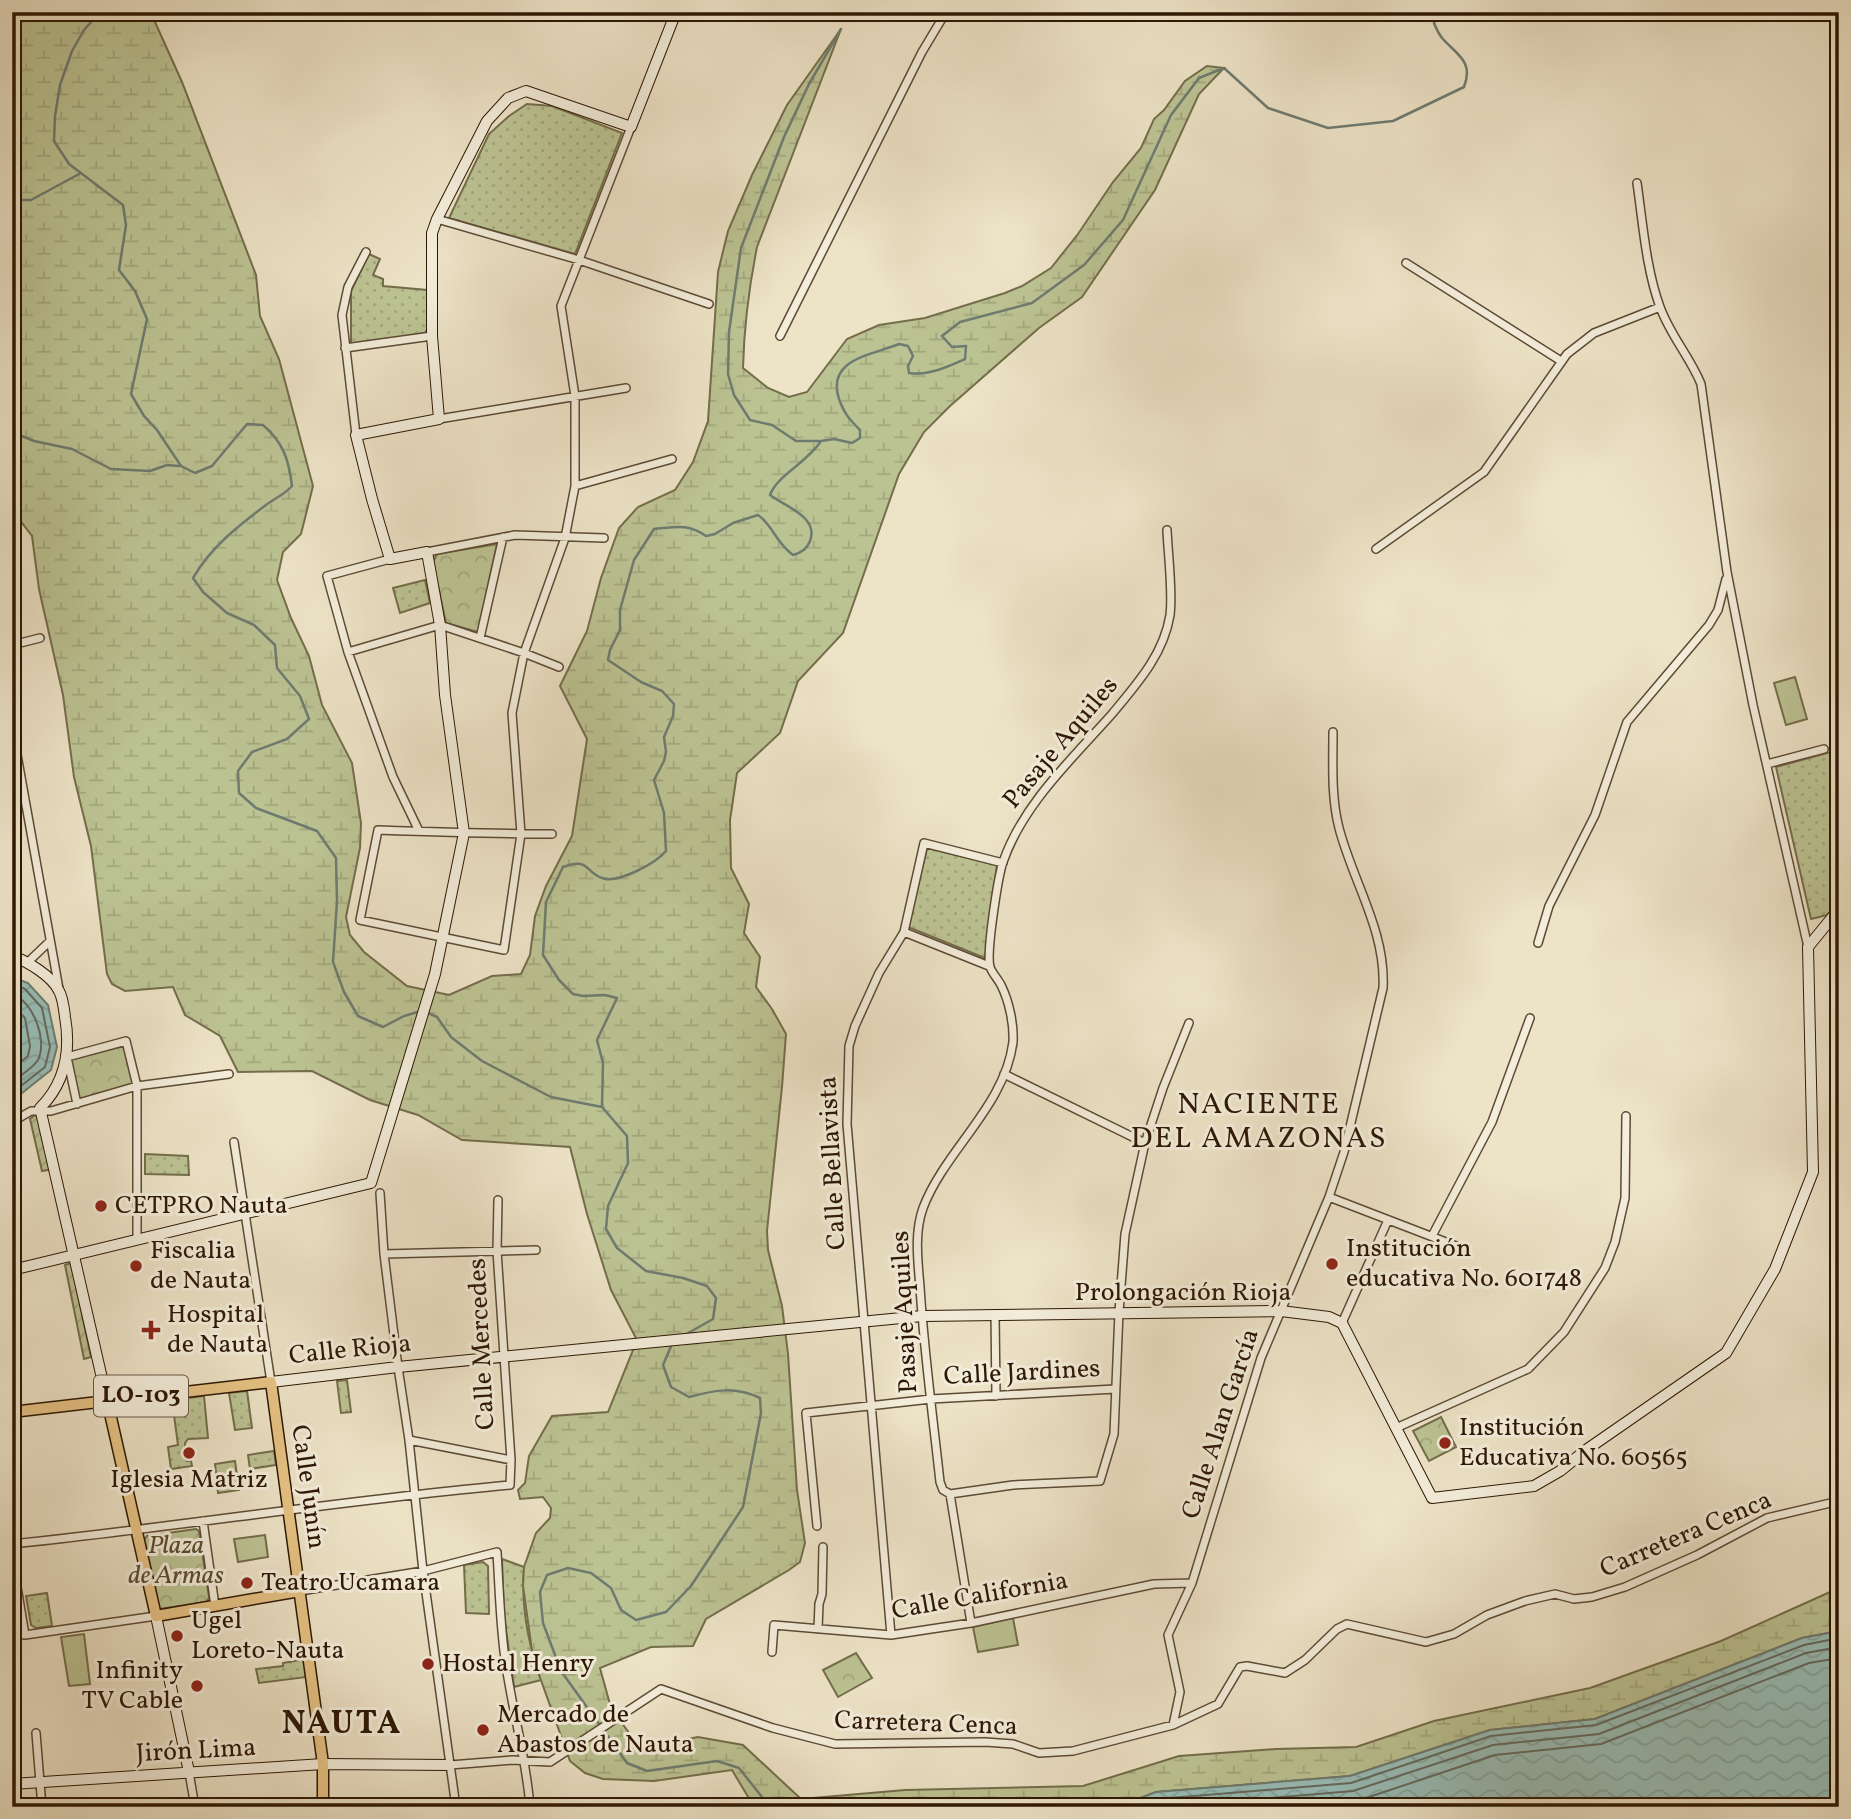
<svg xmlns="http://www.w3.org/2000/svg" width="1851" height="1819" font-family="Vollkorn,serif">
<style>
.grass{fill:url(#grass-dots);stroke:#746d4b;stroke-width:2}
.forest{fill:url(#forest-crowns);stroke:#746d4b;stroke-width:2}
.wetland{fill:url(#wetland-marsh);stroke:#746d4b;stroke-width:2}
.garden{fill:url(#garden-furrows);stroke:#746d4b;stroke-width:2}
.pitch{fill:#bcc393;stroke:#746d4b;stroke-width:2}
.water{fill:url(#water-waves);stroke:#6e7b70;stroke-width:2}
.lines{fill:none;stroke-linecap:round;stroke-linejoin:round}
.shore{stroke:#636a5e;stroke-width:2}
.stream{stroke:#6e7b70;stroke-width:2.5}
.street-casing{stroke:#5d4a34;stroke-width:10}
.secondary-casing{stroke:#2d1703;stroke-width:12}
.primary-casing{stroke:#2d1703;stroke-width:13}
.street{stroke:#f3eddb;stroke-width:7}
.secondary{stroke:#f3eddb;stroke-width:10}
.primary{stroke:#e6c284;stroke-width:10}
.poi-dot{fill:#8f2418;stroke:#f3eddb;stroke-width:2.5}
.labels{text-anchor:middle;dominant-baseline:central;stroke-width:6;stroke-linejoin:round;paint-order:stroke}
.shield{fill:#f3eddb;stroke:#685744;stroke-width:2}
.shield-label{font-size:24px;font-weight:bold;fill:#2d1703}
.street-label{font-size:26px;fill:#2d1703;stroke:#f3eddb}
.poi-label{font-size:26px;fill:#2d1703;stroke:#f3eddb;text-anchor:start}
.park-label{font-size:26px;font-style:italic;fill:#584b2e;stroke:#f3eddb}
.quarter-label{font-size:30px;letter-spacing:2px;fill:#2d1703;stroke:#f3eddb}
.district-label{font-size:33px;font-weight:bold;letter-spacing:2px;fill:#2d1703;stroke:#f3eddb}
</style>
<defs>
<pattern id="grass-dots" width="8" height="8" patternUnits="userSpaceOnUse" patternTransform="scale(1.75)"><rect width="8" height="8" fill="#bcc393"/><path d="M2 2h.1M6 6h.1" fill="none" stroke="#a2a77d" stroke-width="1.8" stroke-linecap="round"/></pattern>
<pattern id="forest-crowns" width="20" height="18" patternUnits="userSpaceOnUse" patternTransform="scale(1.75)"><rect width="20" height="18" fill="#bcc393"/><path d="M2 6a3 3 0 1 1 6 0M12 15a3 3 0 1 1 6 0" fill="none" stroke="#a2a77d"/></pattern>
<pattern id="wetland-marsh" width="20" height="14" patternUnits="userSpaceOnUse" patternTransform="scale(1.75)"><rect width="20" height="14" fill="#bcc393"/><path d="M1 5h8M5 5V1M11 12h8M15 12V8" fill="none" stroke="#a2a77d"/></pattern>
<pattern id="garden-furrows" width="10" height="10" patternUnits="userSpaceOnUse" patternTransform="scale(1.75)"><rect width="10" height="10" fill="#bcc393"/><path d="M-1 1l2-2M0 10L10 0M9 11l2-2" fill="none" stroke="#a2a77d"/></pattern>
<pattern id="water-waves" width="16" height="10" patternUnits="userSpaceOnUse" patternTransform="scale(1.75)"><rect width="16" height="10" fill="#99beb8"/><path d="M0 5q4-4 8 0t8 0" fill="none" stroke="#84a39d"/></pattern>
</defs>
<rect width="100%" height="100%" fill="#ede3c7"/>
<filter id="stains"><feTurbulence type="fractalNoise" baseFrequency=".00286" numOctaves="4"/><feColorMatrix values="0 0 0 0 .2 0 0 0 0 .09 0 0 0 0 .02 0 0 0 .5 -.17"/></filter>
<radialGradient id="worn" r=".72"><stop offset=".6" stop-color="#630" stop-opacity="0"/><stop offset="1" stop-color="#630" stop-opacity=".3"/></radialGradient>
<path class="grass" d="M527,104l25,2 70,27 -47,121 -126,-36 40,-84 20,-18z
M369,254l11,5 -7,16 10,4v7l44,4 1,38 -3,5 -74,12v-54z
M425,580l5,23 -30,10 -7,-25z
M1838,750l1,151 -12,14 -16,4 -35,-152z
M927,848l70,17 -12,93 -77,-31z
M145,1154l43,2 1,19 -44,-1z
M347,1380l4,32 -10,1 -4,-32z
M247,1391l5,37 -17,2 -6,-37z
M204,1396l4,42 -20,1 -3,4 2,18h4l1,5 -21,3 -3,-22 10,-2 -6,-45z
M274,1451l2,14 -26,4 -2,-14z
M502,1559l22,8c-3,38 4,77 17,113l-27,7 -10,-71z
M483,1562l5,4 1,48 -23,-1 -2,-48z
M47,1593l5,33 -16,2 -5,-3 -5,-29z
M305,1659l2,18 -48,6 -3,-14 27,-3v-3z"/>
<path class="forest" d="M497,544l-19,88 -32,-9 -13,-61 4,-8z
M124,1046l11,38 -55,17 -10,-41z
M1441,1417l15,30 -27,14 -16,-30z
M196,1529l3,2 10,66 -2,5 -48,7 -15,-69 3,-4z
M856,1653l16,25 -34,19 -15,-27z"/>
<path class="wetland" d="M12,12h135l8,10 27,60 74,193 4,41 19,43 34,127 -12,48 -18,18 -6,28 14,38 18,38 13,49 30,58 9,60 -1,25 -14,69 4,18 14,17 43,34 42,9 43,-19 29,-2 9,-19 5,-39 11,-30 26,-50 15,-97 -27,-53 27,-55 14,-53 18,-50 19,-21 37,-17 18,-28 15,-41 10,-149 10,-41 24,-56 35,-70 54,-76 -84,218c-8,40 -13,80 -14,121l25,20 21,9 18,-5 40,-53 32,-14 46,-7 80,-25 17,-7 29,-18 27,-34 35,-52 28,-34 13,-29 10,-9 21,-29 22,-15 17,2 -25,26 -44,96 -73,107 -43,31 -89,78 -26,26 -25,42 -56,159 -45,48 -18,52 -43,40 -7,47 1,48 18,36 -5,29 16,24 -4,30 16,22 14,25 -4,53 -15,144 1,19 14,56 6,48 9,136 8,53 -5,19 -11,8 -83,49 -13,27 -42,1 -51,21 11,40 29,40 58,-11 45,8 58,54 104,-9 178,-4 96,-30 97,-7 80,-2 78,-26 156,-33 131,-47 109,-49 9,-1v40l-37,7 -207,81 -105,11 -140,46 -194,16 -39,15h-372l8,-2 -21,-35 -78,11 -51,-2 -18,-6 -15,-12 -37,-103 -10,-72 1,-19 12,-34 14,-15 1,-10 -8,-11 -23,2 -2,-9 7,-7 4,-27 23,-40 56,-4 29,-72 -26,-50 -24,-76 -17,-67 -108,-7 -44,-25 -48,-15 -58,-29 -74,1 -18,-36 -35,-21 -12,-28 -48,4 -13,-7 -5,-10 -16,-128 -17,-69 -11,-82 -24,-106 -7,-53 -20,-26z"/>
<path class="garden" d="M35,1115l6,3 12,51 -11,2 -12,-52z
M71,1263l20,94 -7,2 -19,-94z"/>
<path class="pitch" d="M1795,677l12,42 -21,6 -12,-42z
M235,1461l4,29 -21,3 -3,-29z
M265,1535l3,22 -30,5 -4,-23z
M1013,1618l5,27 -40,7 -5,-25z
M84,1634l6,50 -21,2 -8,-49z"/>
<path class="water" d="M12,977l16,6 20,22 9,42 -6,23 -39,31z
M1839,1631v176h-722l39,-15 194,-16 140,-46 105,-11 207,-81z"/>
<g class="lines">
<path class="shore" d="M12,984l13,5 17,19 8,39 -5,20 -33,26
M12,994c21,7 36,46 26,66 -5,8 -18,16 -26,22
M12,1005l13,13 5,28 -2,10 -16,13
M1136,1807l22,-8 193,-16 140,-47 105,-11 208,-80 35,-7
M1165,1807l188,-16 140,-46 106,-11 207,-81 33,-6
M1294,1807l63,-6 138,-46 106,-11 208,-81 30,-5"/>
<path class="stream" d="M100,12l-16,18 -12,21 -12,34 -5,31 -1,25 15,23 54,41 3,20 -7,45 16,21 12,28 -16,75 13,22 13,14 24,36 14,7 17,-7 35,-42 16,1c20,17 26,35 29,61 -8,9 -17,12 -26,19 -28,21 -55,42 -73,73l10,14 24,21 27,12 21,20 2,23 23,28 9,23 -22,20 -35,13 -14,19 1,22 17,15 61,23 19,27 1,43 -4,61 11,30 14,24 25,11 21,-11 17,-5
M12,190l10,10h9l50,-27
M12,432l22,9 38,8 39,20 39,2 17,-6 12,1
M819,441h-23l-24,-16 -22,-5 -16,-25 -6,-21 1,-42 12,-84 43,-111 25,-53 32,-55
M428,1013l9,4 14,20 31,24 69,36 51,10 25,29 1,27 -20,43 -2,23 11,19 29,23 37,7 24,8 9,12 -3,21 -30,17
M602,1106l1,-43 -6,-23 20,-42 -12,-3 -22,1 -10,-2 -14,-14 -16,-25 3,-53 17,-35c26,-10 22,5 39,11 16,6 54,-15 64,-27l-2,-38 -10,-33 10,-19 2,-9 -2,-15 9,-21 1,-12 -12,-13 -21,-9 -33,-22 2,-10 10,-20v-20l14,-50 20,-31c21,-2 34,-6 52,7l9,-2 18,-11 25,-8c14,9 18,28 35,40 8,-2 14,-6 17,-14 9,-24 -24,-34 -40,-46 7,-20 37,-32 51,-54l13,-2 18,4 8,-5v-8c-11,-11 -16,-17 -21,-31 -13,-40 33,-44 60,-55l9,2 5,10 -5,10 1,7c19,3 38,-6 56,-14l1,-13 -14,1 -10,-11 18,-14 72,-19 52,-38 39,-45 48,-105 28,-37 25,-10 44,40 60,20 65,-7 71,-34c10,-26 -7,-32 -22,-49 -3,-4 -6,-10 -8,-15l5,-11
M672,1344l-9,21 8,22 18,10c26,-7 46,-11 71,1l1,15 -18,94 -52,79 -25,26 -30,8 -15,-10 -10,-22 -20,-15 -23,-5 -21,7 -7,17 3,31 18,48 66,92 20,8 70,-10 22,7 31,39"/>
<defs>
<path id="street" d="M1637,183c6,41 9,86 23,124 10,28 30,50 41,77l26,188 26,133 55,242
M437,219l142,41 130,44
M1406,263l155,98
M780,336l142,-284 24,-40
M345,348l87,-12
M439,419l187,-31
M356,435l-14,-120 6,-28 18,-35
M575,486l97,-27
M1376,549l108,-77 83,-118 27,-21 66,-26
M427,552l88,-17 89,3
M390,559l-63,17 21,76 45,125 26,54
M480,638l23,-101
M12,645l28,-7
M348,652l92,-27 84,28 35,14
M12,727l47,262
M1767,764l57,-15
M552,834c-58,0 -116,-2 -174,-4l-18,90 144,30 17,-116 -9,-121 12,-60 41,-115 10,-52v-90l-14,-90 70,-179
M904,932l85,34
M1538,943l11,-37 46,-91 32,-93 82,-97 9,-15 8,-31
M28,962l21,-20
M1004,1074l141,69
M77,1104l-10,-47 59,-16 11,45v153
M12,1122l19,-11h20l86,-25 92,-12
M234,1142l37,240
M380,1193l4,61 14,113 11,73 14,131 33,236
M1329,1197l135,52
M1432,1236l60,-114 38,-104
M384,1254l152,-4
M995,1314l1,82
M1342,1323l46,-103
M1396,1428l132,-59 36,-37 41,-64 10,-26 10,-44 1,-82
M409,1440l102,20
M950,1494l63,-9 87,-4 14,-47 5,-122 6,-78 20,-91 18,-55 26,-65
M203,1521l12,85
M817,1526l-11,-113 125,-14 184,-10
M12,1544c166,-17 331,-44 498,-59l1,-25 -14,-209 1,-51
M12,1557l13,78
M300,1591l123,-20 74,-19c2,33 3,66 7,99 6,52 22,103 26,156
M971,1623l-21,-129 -7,-4 -3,-8c-7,-65 -16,-130 -20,-195 -2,-25 -6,-54 3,-79 22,-58 82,-102 90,-166 1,-18 -4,-41 -12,-57 -3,-6 -9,-12 -11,-18 -4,-14 8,-90 13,-105 20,-58 69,-103 109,-148 25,-30 52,-60 58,-99 3,-23 -2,-61 -3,-85
M818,1629l1,-25 3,-10 1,-47
M12,1634l13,1 131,-19
M891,1635l-44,-511 2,-78 6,-20 24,-53 25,-41 20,-89 79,20
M772,1652l2,-27 117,10 80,-12 183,-39 38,-1
M1173,1725l7,-33 -12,-57 24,-52 69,-225 68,-161 15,-45 39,-164c3,-57 -30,-106 -44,-160 -8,-31 -6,-64 -6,-96
M36,1733l6,74
M450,1765l62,-5 38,2 111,-73 112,39 62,16 150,-2 28,2 26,9 34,-2 100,-26 45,-21 22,-37 7,-1 38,7 20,-13 32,-31 10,-5 79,18 28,-8 33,-19 38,-14 30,-7 19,5 18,-2 33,-10 72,-32 70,-37 72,-17
M189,1772l6,35
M710,1807l36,-3"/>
<path id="secondary" d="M12,956c15,5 40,20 47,35 4,7 5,18 6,26 6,34 0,66 -25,91l67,292
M12,1270l359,-87 64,-209 29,-141 -19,-138 -5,-70 -13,-73 -37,7 -18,-60 -16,-64 83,-16 -7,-83v-103l5,-14 50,-98 21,-23 18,-7 105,36 45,-115
M271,1382l127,-15 524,-51 359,-5 48,6 13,6 90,175 102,-12 26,-15 26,-21 140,-97 49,-84 38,-97 -5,-225 31,-38
M156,1616l33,156
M12,1784l311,-20 127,1"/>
<path id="primary" d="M107,1400l49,216 144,-25
M12,1412l259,-30 52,382v43"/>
</defs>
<use href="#street" class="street-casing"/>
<use href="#secondary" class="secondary-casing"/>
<use href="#primary" class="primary-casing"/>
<use href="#street" class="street"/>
<use href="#secondary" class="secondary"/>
<use href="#primary" class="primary"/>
</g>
<g class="poi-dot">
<circle cx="101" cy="1206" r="7"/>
<circle cx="1332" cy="1264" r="7"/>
<circle cx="136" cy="1266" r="7"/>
<path d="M147.5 1319.5h7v7h7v7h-7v7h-7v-7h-7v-7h7z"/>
<circle cx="1445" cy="1443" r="7"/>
<circle cx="189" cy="1453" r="7"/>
<circle cx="247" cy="1583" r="7"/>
<circle cx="177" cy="1636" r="7"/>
<circle cx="428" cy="1664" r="7"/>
<circle cx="197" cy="1686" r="7"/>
<circle cx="483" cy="1730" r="7"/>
</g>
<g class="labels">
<rect class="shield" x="94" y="1375.5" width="94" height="41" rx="5"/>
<g class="shield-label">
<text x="141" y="1396">LO-103</text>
</g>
<g class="street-label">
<text transform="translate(1061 743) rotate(-50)">Pasaje Aquiles</text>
<text transform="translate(833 1163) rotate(-93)">Calle Bellavista</text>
<text x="1183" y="1293">Prolongación Rioja</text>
<text transform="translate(905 1312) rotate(-93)">Pasaje Aquiles</text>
<text transform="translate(482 1344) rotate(-93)">Calle Mercedes</text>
<text transform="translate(350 1350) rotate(-6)">Calle Rioja</text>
<text transform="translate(1022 1373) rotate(-3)">Calle Jardines</text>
<text transform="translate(1221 1424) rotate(-72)">Calle Alan García</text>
<text transform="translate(308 1487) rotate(82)">Calle Junín</text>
<text transform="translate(1686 1535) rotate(-23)">Carretera Cenca</text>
<text transform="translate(980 1596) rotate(-10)">Calle California</text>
<text transform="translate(926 1724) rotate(2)">Carretera Cenca</text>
<text transform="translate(196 1751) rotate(-3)">Jirón Lima</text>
</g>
<g class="poi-label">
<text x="115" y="1206">CETPRO Nauta</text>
<text x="1346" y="1249">Institución<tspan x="1346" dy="30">educativa No. 601748</tspan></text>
<text x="150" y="1251">Fiscalia<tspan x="150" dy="30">de Nauta</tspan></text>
<text x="167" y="1315">Hospital<tspan x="167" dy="30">de Nauta</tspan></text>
<text x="1459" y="1428">Institución<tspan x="1459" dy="30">Educativa No. 60565</tspan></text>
<text x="189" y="1480" text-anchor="middle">Iglesia Matriz</text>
<text x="261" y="1583">Teatro Ucamara</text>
<text x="191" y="1621">Ugel<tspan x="191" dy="30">Loreto-Nauta</tspan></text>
<text x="442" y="1664">Hostal Henry</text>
<text x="183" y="1671" text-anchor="end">Infinity<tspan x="183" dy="30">TV Cable</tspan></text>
<text x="497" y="1715">Mercado de<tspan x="497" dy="30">Abastos de Nauta</tspan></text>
</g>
<g class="park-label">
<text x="176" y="1546">Plaza<tspan x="176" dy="30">de Armas</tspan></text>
</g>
<g class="quarter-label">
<text x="1259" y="1105">NACIENTE<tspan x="1259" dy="34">DEL AMAZONAS</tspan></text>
</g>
<g class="district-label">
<text x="342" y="1725">NAUTA</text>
</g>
</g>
<rect width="1851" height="1819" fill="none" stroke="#ede3c7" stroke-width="42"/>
<rect x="14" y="14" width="1823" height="1791" fill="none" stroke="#2d1703" stroke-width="3.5"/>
<rect x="21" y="21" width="1809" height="1777" fill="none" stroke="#2d1703" stroke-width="2"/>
<rect width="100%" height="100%" filter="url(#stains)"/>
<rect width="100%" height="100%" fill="url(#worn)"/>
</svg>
